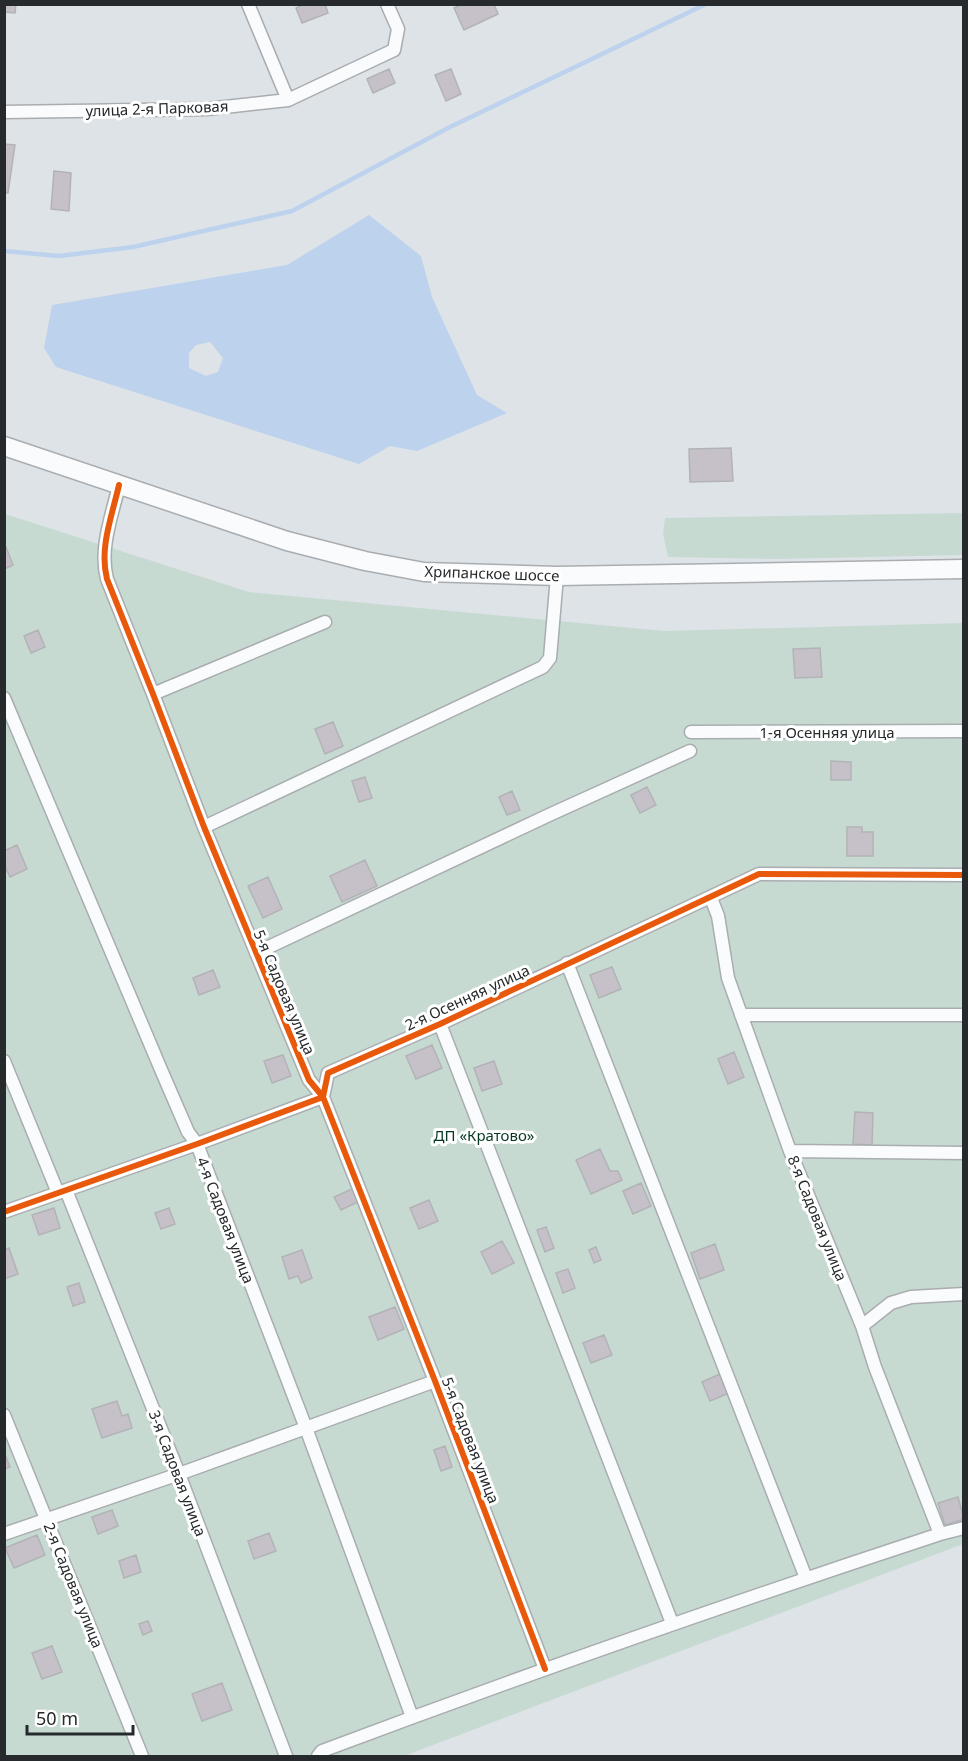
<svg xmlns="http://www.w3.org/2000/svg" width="968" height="1761" font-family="'Noto Sans',sans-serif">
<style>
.green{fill:#c7dad1}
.water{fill:#bdd2ed;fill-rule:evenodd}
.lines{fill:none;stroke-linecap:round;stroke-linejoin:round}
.stream{stroke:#bdd2ed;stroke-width:4.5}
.building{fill:#c6c1c9;stroke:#b2b3b6;stroke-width:1.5}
.minor-casing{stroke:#a9adb0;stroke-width:15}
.secondary-casing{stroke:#a9adb0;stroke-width:21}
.minor{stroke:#fafbfc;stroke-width:12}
.secondary{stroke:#fafbfc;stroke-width:18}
.cycleway-casing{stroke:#fff;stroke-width:10}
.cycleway{stroke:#e8590c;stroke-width:6}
.labels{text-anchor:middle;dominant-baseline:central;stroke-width:6;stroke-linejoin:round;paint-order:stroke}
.street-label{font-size:15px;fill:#272a2d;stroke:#fff}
.park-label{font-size:15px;fill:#023920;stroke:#fff}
</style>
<rect width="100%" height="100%" fill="#dee3e8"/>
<path class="green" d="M963,513v42l-187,4 -108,-2 -5,-23 2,-16z
M5,514l244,78 415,39 299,-8v921l-559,212h-399z"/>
<path class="water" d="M369,215l52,41 11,41 45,98 30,18 -90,38 -27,-5 -31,18 -303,-97 -12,-19 8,-43 235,-40zM210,342l13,16 -5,14 -12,4 -17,-8v-15l7,-8z"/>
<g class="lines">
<path class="stream" d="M4,251l55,5 74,-9 159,-36 156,-83 258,-124"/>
</g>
<path class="building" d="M4,4h12l-1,9 -11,-1z
M304,4h21l3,9 -26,10 -6,-15z
M463,4h31l4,10 -34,16 -10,-22z
M389,69l6,14 -22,10 -6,-14z
M451,69l10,25 -15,7 -11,-26z
M4,144l11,1 -7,48h-4z
M54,171l17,2 -2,38 -18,-2z
M731,448l2,33 -43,1 -1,-33z
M4,547h2l7,18 -9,4z
M38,630l7,17 -14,6 -7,-17z
M820,648l2,29 -27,1 -2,-29z
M333,722l10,24 -18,8 -10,-25z
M831,761l20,1v18h-20z
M365,777l7,21 -13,4 -7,-21z
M647,787l9,18 -16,8 -9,-18z
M512,791l8,19 -13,5 -8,-18z
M847,827h15v5h11v24h-26z
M17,845l10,24 -17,8 -6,-13v-13z
M365,860l12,26 -35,16 -12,-26z
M268,877l14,32 -19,9 -15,-32z
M612,967l9,22 -22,9 -9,-23z
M213,970l7,17 -21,8 -6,-17z
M432,1045l10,23 -26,11 -10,-23z
M734,1052l10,25 -16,7 -10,-25z
M283,1055l8,21 -19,7 -8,-22z
M494,1061l8,23 -20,7 -8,-23z
M855,1112l18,1 -1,32 -19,-1z
M600,1149l10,22h8l4,9 -31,14 -15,-34z
M641,1183l10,23 -18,8 -10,-23z
M354,1188l6,13 -19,9 -7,-13z
M429,1200l9,21 -19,8 -9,-21z
M54,1208l6,20 -21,7 -7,-20z
M169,1208l6,16 -14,5 -6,-16z
M546,1227l8,21 -9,4 -8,-22z
M502,1241l12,22 -22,11 -11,-22z
M715,1244l9,26 -24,9 -9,-26z
M596,1247l5,13 -7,3 -5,-13z
M9,1248l9,26 -14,5v-29z
M302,1250l10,28 -11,5 -3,-7 -9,3 -7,-22z
M568,1269l7,19 -12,5 -7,-20z
M79,1283l6,19 -12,4 -6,-19z
M395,1307l9,22 -26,11 -9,-23z
M604,1335l8,20 -21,8 -8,-20z
M720,1374l9,19 -19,8 -8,-19z
M117,1401l5,15 6,-2 4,14 -30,10 -10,-29z
M445,1446l7,21 -11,4 -7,-21z
M4,1452l6,15 -6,2z
M958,1497l6,22 -19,6 -7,-22z
M112,1510l6,16 -20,8 -6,-17z
M269,1533l7,18 -22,8 -6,-18z
M37,1535l8,20 -31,13 -9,-20z
M136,1555l5,17 -17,6 -5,-17z
M148,1621l4,10 -9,4 -4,-11z
M52,1646l10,26 -20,7 -10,-26z
M222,1683l10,27 -30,11 -10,-27z"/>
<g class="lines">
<defs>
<path id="minor" d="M248,4l40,96
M4,112l203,-3 81,-9 106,-50 4,-21 -11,-25
M119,485c-7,31 -20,63 -12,94l46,115 51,133 105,253 14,17 112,284 110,288
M153,694l172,-72
M4,698l158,374 26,60 9,12 109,284 106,289
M691,732l273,-1
M204,827l339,-160 7,-9 7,-82
M711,898l7,18 10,62 62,173 72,175 13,41 65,167
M256,953l293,-138 141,-64
M567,963l239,615
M741,1015h223
M440,1024l232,599
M4,1061l54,132
M790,1151l174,2
M66,1190l113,284 107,282
M4,1212l193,-68 126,-47 5,-24 112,-49 319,-150 205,1
M862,1326l29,-23 20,-6 53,-3
M4,1415l138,341
M4,1534l175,-60 256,-93
M318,1756l4,-5c205,-77 411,-149 618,-217l24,-6"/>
<path id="secondary" d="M4,446l283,95 78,20 59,11 133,4 407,-7"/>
</defs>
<use href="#minor" class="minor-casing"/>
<use href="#secondary" class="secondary-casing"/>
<use href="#minor" class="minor"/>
<use href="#secondary" class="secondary"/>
<defs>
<path id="cycleway" d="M119,485c-7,31 -20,63 -12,94l46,115 51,133 105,253 14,17 112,284 110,288
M4,1212l193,-68 126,-47 5,-24 112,-49 319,-150 205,1"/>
</defs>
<use href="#cycleway" class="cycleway-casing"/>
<use href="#cycleway" class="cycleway"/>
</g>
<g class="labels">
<g class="street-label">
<text transform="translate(157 108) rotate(-2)">улица 2-я Парковая</text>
<text transform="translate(492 573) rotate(2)">Хрипанское шоссе</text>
<text x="827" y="732">1-я Осенняя улица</text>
<text transform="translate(285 992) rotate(67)">5-я Садовая улица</text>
<text transform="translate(467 997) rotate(-25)">2-я Осенняя улица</text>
<text transform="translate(818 1218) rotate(68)">8-я Садовая улица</text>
<text transform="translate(226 1220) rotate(69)">4-я Садовая улица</text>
<text transform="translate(471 1440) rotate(69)">5-я Садовая улица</text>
<text transform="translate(178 1473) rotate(69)">3-я Садовая улица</text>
<text transform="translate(74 1585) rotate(68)">2-я Садовая улица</text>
</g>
<g class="park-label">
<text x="484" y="1135">ДП «Кратово»</text>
</g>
</g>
<rect width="968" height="1761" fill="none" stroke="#272a2d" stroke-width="12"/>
<path d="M27 1725v9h106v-9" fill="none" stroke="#272a2d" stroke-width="3"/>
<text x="36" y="1725" font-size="18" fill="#272a2d" stroke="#ffffff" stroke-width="4.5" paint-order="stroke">50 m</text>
</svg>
